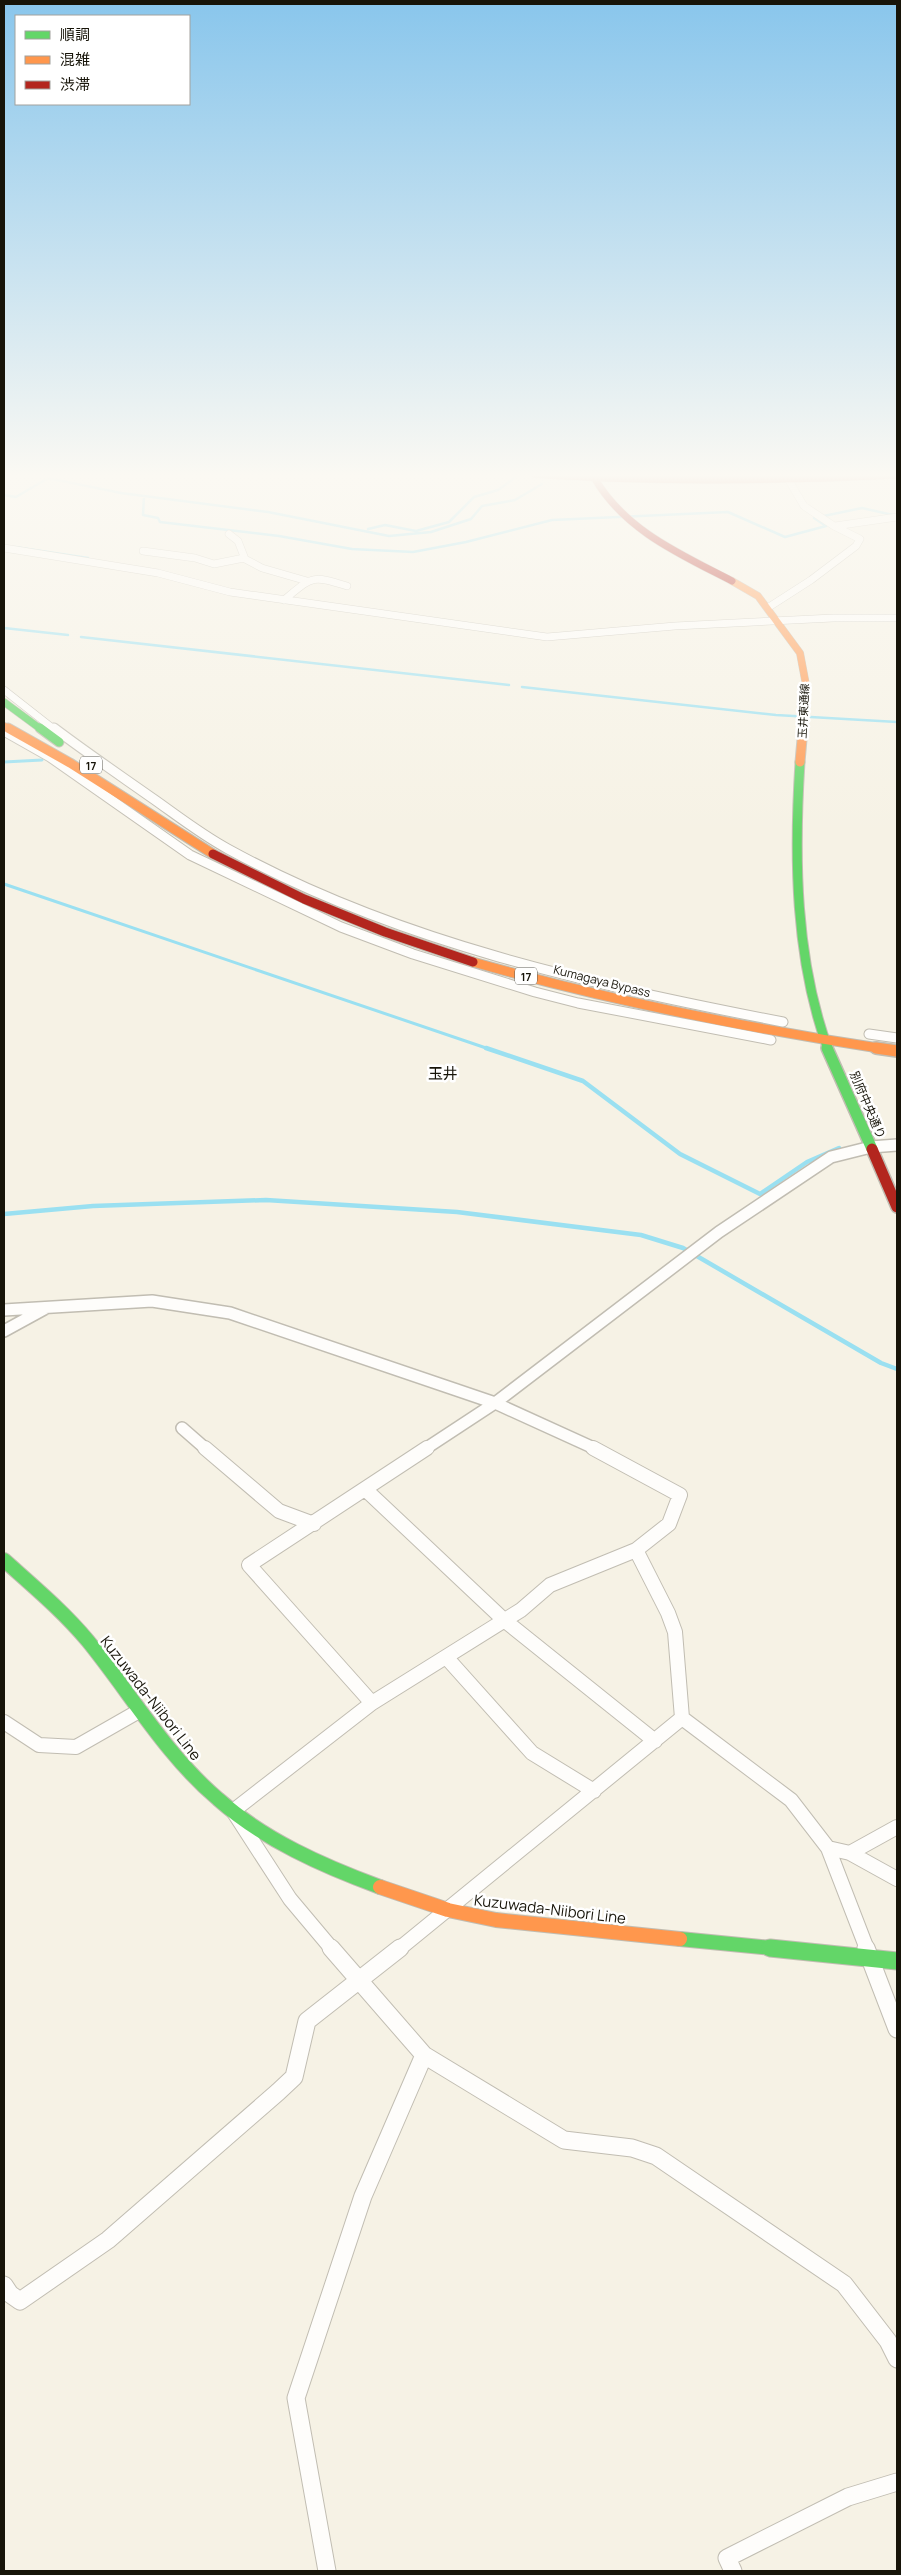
<svg xmlns="http://www.w3.org/2000/svg" width="901" height="2575" font-family="Manrope,'Noto Sans JP',sans-serif">
<style>
.lines{fill:none;stroke-linecap:round;stroke-linejoin:round}
.stream-far2{stroke:#9ae0f1;stroke-width:2.5}
.stream-far1{stroke:#9ae0f1;stroke-width:3}
.stream{stroke:#9ae0f1;stroke-width:4.5}
.street-far4-casing{stroke:#c1bdb2;stroke-width:8}
.street-far3-casing{stroke:#c1bdb2;stroke-width:11}
.street-far2-casing{stroke:#c1bdb2;stroke-width:14}
.street-far1-casing{stroke:#c1bdb2;stroke-width:16}
.street-casing{stroke:#c1bdb2;stroke-width:19}
.fast-far4-casing{stroke:#c1bdb2;stroke-width:8}
.fast-far3-casing{stroke:#c1bdb2;stroke-width:11}
.fast-far2-casing{stroke:#c1bdb2;stroke-width:14}
.fast-far1-casing{stroke:#c1bdb2;stroke-width:16}
.fast-casing{stroke:#c1bdb2;stroke-width:19}
.slow-far3-casing{stroke:#c1bdb2;stroke-width:8}
.slow-far2-casing{stroke:#c1bdb2;stroke-width:11}
.slow-far1-casing{stroke:#c1bdb2;stroke-width:14}
.slow-casing{stroke:#c1bdb2;stroke-width:16}
.jam-far2-casing{stroke:#c1bdb2;stroke-width:8}
.jam-far1-casing{stroke:#c1bdb2;stroke-width:11}
.jam-casing{stroke:#c1bdb2;stroke-width:14}
.street-far4{stroke:#fefdfb;stroke-width:7}
.street-far3{stroke:#fefdfb;stroke-width:9}
.street-far2{stroke:#fefdfb;stroke-width:11}
.street-far1{stroke:#fefdfb;stroke-width:14}
.street{stroke:#fefdfb;stroke-width:17}
.fast-far4{stroke:#63d668;stroke-width:7}
.fast-far3{stroke:#63d668;stroke-width:9}
.fast-far2{stroke:#63d668;stroke-width:11}
.fast-far1{stroke:#63d668;stroke-width:14}
.fast{stroke:#63d668;stroke-width:17}
.slow-far3{stroke:#ff974d;stroke-width:7}
.slow-far2{stroke:#ff974d;stroke-width:9}
.slow-far1{stroke:#ff974d;stroke-width:11}
.slow{stroke:#ff974d;stroke-width:14}
.jam-far2{stroke:#b3261e;stroke-width:7}
.jam-far1{stroke:#b3261e;stroke-width:9}
.jam{stroke:#b3261e;stroke-width:11}
.labels{text-anchor:middle;dominant-baseline:central;stroke-width:5;stroke-linejoin:round;paint-order:stroke}
.far-street-label{font-size:11px;fill:#171409;stroke:#fff}
.shield{fill:#fff;stroke:#5d5a53;stroke-width:1}
.shield-label{font-size:11px;font-weight:bold;fill:#171409}
.street-label{font-size:12px;fill:#171409;stroke:#fff}
.quarter-label{font-size:15px;fill:#171409;stroke:#fff}
.near-street-label{font-size:15px;fill:#171409;stroke:#fff}
</style>
<rect width="100%" height="100%" fill="#f6f2e5"/>
<g class="lines">
<path class="stream-far2" d="M4,495l12,2 32,-19 73,15 147,19 121,24 42,-4 40,-13 11,-13 33,-6 27,-16
M144,496l-1,19 15,3 2,4 119,14 73,13 61,3 53,-10 86,-22 176,-8 57,25 41,-11 -12,-8 48,-10 31,7
M368,529l17,-4 31,6 33,-9 25,-25 24,-7 22,-16
M15,547l73,11
M4,628l64,7
M81,637l428,48
M522,687l254,28 121,7"/>
<path class="stream-far1" d="M4,762l38,-2
M4,884l485,165"/>
<path class="stream" d="M486,1048l97,33 97,73 80,40 47,-32 32,-14
M4,1214l89,-8 173,-6 191,12 184,23 42,13 198,115 16,6"/>
<defs>
<path id="street-far4" d="M835,526l62,-9
M229,534l9,7 7,18 17,9 45,13
M4,548l154,25 72,19 317,45 128,-11 158,-8h64
M143,551l52,7 19,6 30,-6
M284,600c29,-24 27,-25 63,-14
M769,607l42,-27 45,-34 4,-7 -26,-13 -30,-20 -19,-32
M4,690l51,40"/>
<path id="street-far3" d="M54,728c33,25 67,48 101,72 24,17 47,35 73,49 171,94 365,136 555,173
M4,731l46,26 140,98 151,72 72,27 122,38 43,11 193,37
M869,1034l28,4"/>
<path id="street-far2" d="M4,1310l148,-9 78,12 265,90 101,46
M4,1331l42,-23
M182,1428l24,21
M425,1449l70,-46 224,-171 112,-75 40,-10 26,-2"/>
<path id="street-far1" d="M205,1448l74,63 35,13
M366,1490l138,130 151,121
M636,1550l32,63 7,19 7,86 109,82 37,48 39,101
M446,1657l86,96 62,38
M372,1703l-123,-138 178,-117
M4,1722l35,23 37,2 63,-36
M828,1848l22,5 47,-26
M850,1853l47,26
M332,1949l-42,-50 -57,-88 139,-108 149,-93 29,-25 86,-35 33,-26 11,-29 -87,-47
M399,1949l283,-231"/>
<path id="street" d="M331,1948l93,107 140,85 68,8 24,8 188,128 44,57 9,18
M866,1948l31,81
M4,2285l6,9 10,7 88,-61 170,-148 16,-15 13,-56 93,-73
M327,2571l-31,-173 67,-202 61,-141
M733,2571l-6,-13 121,-61 49,-15"/>
<path id="fast-far4" d="M4,702l38,28"/>
<path id="fast-far3" d="M40,728l19,14
M800,762c-6,95 -5,197 28,287"/>
<path id="fast-far2" d="M827,1048l45,101"/>
<path id="fast-far1" d="M4,1560c29,26 59,51 84,81 43,53 78,114 130,158 46,41 105,67 162,88
M680,1939l102,10"/>
<path id="fast" d="M770,1948l127,13"/>
<path id="slow-far3" d="M732,581l26,15 42,57 6,32 -3,45
M4,726l7,4"/>
<path id="slow-far2" d="M8,728l62,35 143,91
M800,762l3,-34
M473,962c135,38 272,66 412,87"/>
<path id="slow-far1" d="M876,1048l21,3"/>
<path id="slow" d="M380,1887l68,23 48,10 184,19"/>
<path id="jam-far2" d="M535,474c121,9 241,7 362,1
M595,479c31,52 85,75 137,102"/>
<path id="jam-far1" d="M213,854l91,45 81,33 88,30"/>
<path id="jam" d="M872,1149l25,58"/>
</defs>
<use href="#street-far4" class="street-far4-casing"/>
<use href="#street-far3" class="street-far3-casing"/>
<use href="#street-far2" class="street-far2-casing"/>
<use href="#street-far1" class="street-far1-casing"/>
<use href="#street" class="street-casing"/>
<use href="#fast-far4" class="fast-far4-casing"/>
<use href="#fast-far3" class="fast-far3-casing"/>
<use href="#fast-far2" class="fast-far2-casing"/>
<use href="#fast-far1" class="fast-far1-casing"/>
<use href="#fast" class="fast-casing"/>
<use href="#slow-far3" class="slow-far3-casing"/>
<use href="#slow-far2" class="slow-far2-casing"/>
<use href="#slow-far1" class="slow-far1-casing"/>
<use href="#slow" class="slow-casing"/>
<use href="#jam-far2" class="jam-far2-casing"/>
<use href="#jam-far1" class="jam-far1-casing"/>
<use href="#jam" class="jam-casing"/>
<use href="#street-far4" class="street-far4"/>
<use href="#street-far3" class="street-far3"/>
<use href="#street-far2" class="street-far2"/>
<use href="#street-far1" class="street-far1"/>
<use href="#street" class="street"/>
<use href="#fast-far4" class="fast-far4"/>
<use href="#fast-far3" class="fast-far3"/>
<use href="#fast-far2" class="fast-far2"/>
<use href="#fast-far1" class="fast-far1"/>
<use href="#fast" class="fast"/>
<use href="#slow-far3" class="slow-far3"/>
<use href="#slow-far2" class="slow-far2"/>
<use href="#slow-far1" class="slow-far1"/>
<use href="#slow" class="slow"/>
<use href="#jam-far2" class="jam-far2"/>
<use href="#jam-far1" class="jam-far1"/>
<use href="#jam" class="jam"/>
</g>
<linearGradient id="sky" x2="0" y2="1"><stop stop-color="#89c6ec"/><stop offset="0.57" stop-color="#fbf9f3"/><stop offset="1" stop-color="#fbf9f3" stop-opacity="0"/></linearGradient>
<rect width="901" height="834" fill="url(#sky)"/>
<g class="labels">
<g class="far-street-label">
<text transform="translate(803 711) rotate(-87)">玉井東通線</text>
</g>
<g class="shield">
<rect x="80" y="756.5" width="22" height="17" rx="4"/>
<rect x="515" y="967.5" width="22" height="17" rx="4"/>
</g>
<g class="shield-label">
<text x="91" y="765">17</text>
<text x="526" y="976">17</text>
</g>
<g class="street-label">
<text transform="translate(602 981) rotate(14)">Kumagaya Bypass</text>
<text transform="translate(868 1105) rotate(67)">別府中央通り</text>
</g>
<g class="quarter-label">
<text x="443" y="1073">玉井</text>
</g>
<g class="near-street-label">
<text transform="translate(151 1698) rotate(52)">Kuzuwada-Niibori Line</text>
<text transform="translate(550 1909) rotate(7)">Kuzuwada-Niibori Line</text>
</g>
</g>
<rect width="901" height="2575" fill="none" stroke="#171409" stroke-width="10"/>
<rect x="15" y="15" width="175" height="90" fill="#ffffff" stroke="#a2a19d"/>
<rect x="25" y="31" width="25" height="8" fill="#63d668" stroke="#a2a19d"/>
<text x="60" y="40" font-size="15" fill="#171409">順調</text>
<rect x="25" y="56" width="25" height="8" fill="#ff974d" stroke="#a2a19d"/>
<text x="60" y="65" font-size="15" fill="#171409">混雑</text>
<rect x="25" y="81" width="25" height="8" fill="#b3261e" stroke="#a2a19d"/>
<text x="60" y="90" font-size="15" fill="#171409">渋滞</text>
</svg>
